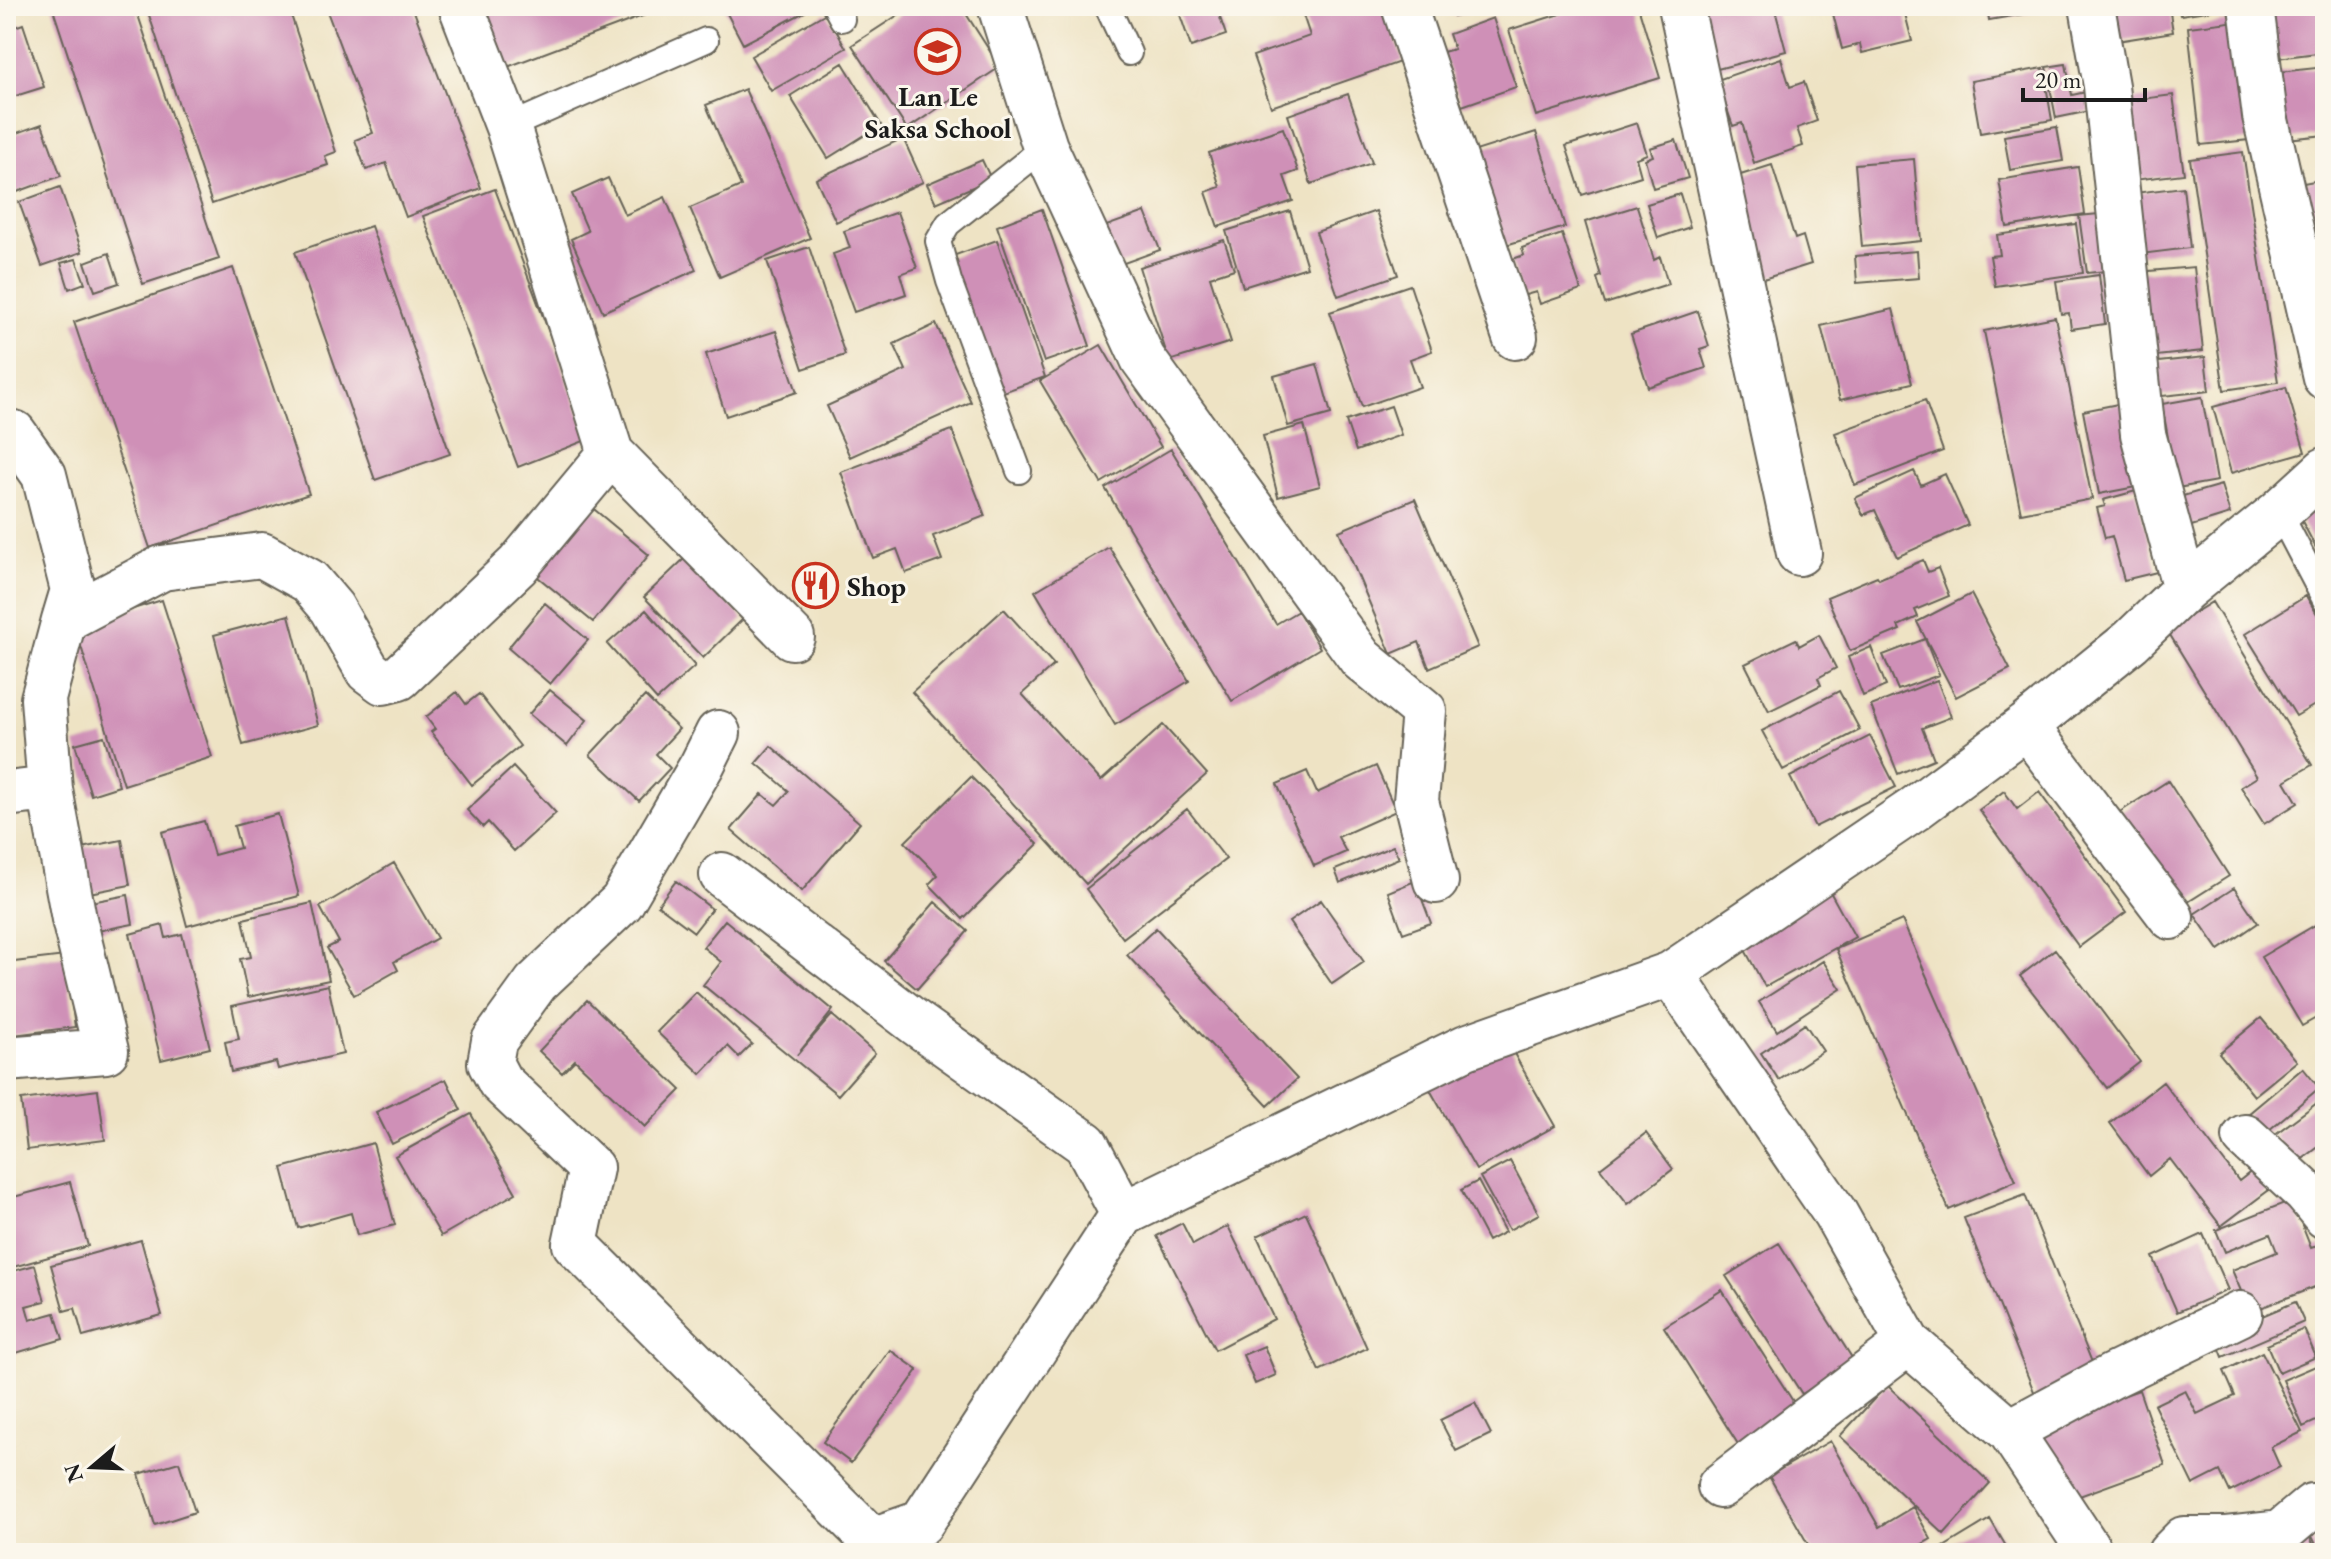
<svg xmlns="http://www.w3.org/2000/svg" width="2331" height="1559" font-family="'EB Garamond',serif">
<style>
.building{fill:#cf90b7}
.lines{fill:none;stroke-linecap:round;stroke-linejoin:round}
.service-casing{stroke:#666257;stroke-width:28}
.minor-casing{stroke:#666257;stroke-width:48}
.service{stroke:#fff;stroke-width:24}
.minor{stroke:#fff;stroke-width:44}
.labels{text-anchor:middle;dominant-baseline:central;stroke-width:6;stroke-linejoin:round;paint-order:stroke}
.poi-label{font-size:28px;font-weight:bold;fill:#1c1c1c;stroke:#fbf7ec}
</style>
<rect width="100%" height="100%" fill="#fbf7ec"/>
<filter id="ink" filterUnits="userSpaceOnUse"><feTurbulence type="fractalNoise" baseFrequency=".0125" numOctaves="2"/><feDisplacementMap in="SourceGraphic" scale="16" xChannelSelector="R" yChannelSelector="G"/><feConvolveMatrix kernelMatrix="1 2 1 2 8 2 1 2 1" color-interpolation-filters="sRGB"/></filter>
<filter id="wash" filterUnits="userSpaceOnUse"><feTurbulence type="fractalNoise" baseFrequency=".006" numOctaves="4" result="noise"/><feDisplacementMap in="SourceGraphic" scale="32" xChannelSelector="R" yChannelSelector="G"/><feGaussianBlur stdDeviation="1.8" result="paint"/><feColorMatrix in="noise" values="0 0 0 0 0 0 0 0 0 0 0 0 0 0 0 0 0 1.4 0 .05"/><feComposite in="paint" operator="in"/></filter>
<g filter="url(#wash)">
<rect width="100%" height="100%" fill="#eee3c4"/>
<g id="blocks">
<path class="building" d="M52,6h83l84,253 -76,25z
M146,6h142l48,146 -11,4 3,9 -116,39z
M325,6h87l69,182 -75,29 -20,-54 -20,7 -11,-30 18,-7z
M478,6h191l-167,63z
M723,6h93l-73,38z
M912,6h49l39,61 -93,62 -55,-84z
M1177,6h39l10,29 -35,12z
M1300,6h84l19,55 -132,46 -18,-51 57,-20z
M1451,6h34v1l-31,9z
M1585,6h53l22,72 -124,38 -27,-86z
M1689,6h85l12,45 -80,21z
M1831,6h72l9,35 -50,12 -2,-9 -18,5z
M1987,6h72v2l-70,12z
M2111,6h58l4,26 -56,9z
M2178,6h48v2l-46,7z
M2263,6h62v46l-55,7z
M826,13l20,35 -75,43 -20,-35z
M1493,18l23,69 -54,19 -19,-54 11,-3 -5,-15z
M2237,21l12,119 -48,5 -13,-118z
M23,24l21,63 -38,12v-69z
M1781,58l9,29 14,-5 13,39 -20,7 6,18 -49,17 -12,-40 -9,3 -16,-46z
M843,63l38,62 -53,33 -38,-62z
M2066,64l6,31 14,-3 4,19 -34,7 -10,-51z
M2325,67v68l-49,5 -7,-67z
M2043,68l9,52 -72,13 -9,-52z
M745,89l65,149 -90,39 -30,-69 51,-22 -35,-81z
M1348,94l24,69 -61,21 -23,-69z
M2173,95l11,79 -50,6 -10,-79z
M1637,123l10,31 -11,4 5,18 -59,19 -16,-49z
M42,124l19,52 -55,20v-59z
M2057,127l6,34 -53,9 -6,-34z
M1283,128l15,43 -14,5 9,25 -75,26 -12,-35 14,-5 -11,-34z
M1536,132l29,95 -59,18 -40,-91z
M903,138l20,44 -87,40 -20,-43z
M1676,140l12,38 -35,10 -8,-29 8,-3 -3,-8z
M2243,152l35,230 -54,8 -34,-231z
M1914,159l7,82 -59,6 -7,-83z
M982,160l9,19 -55,24 -9,-19z
M1772,165l23,74 8,-3 8,28 -51,16 -32,-101z
M2078,167l7,47 -78,13 -8,-47z
M608,178l17,37 40,-18 31,73 -93,42 -32,-73 17,-8 -16,-37z
M2325,179v43l-18,4 -9,-42z
M60,187l22,65 -40,14 -23,-64z
M2183,187l7,61 -49,6 -7,-61z
M495,189l94,250 -71,28 -95,-251z
M1680,194l10,33 -32,11 -11,-34z
M1637,206l17,54 6,-3 8,27 -63,20 -8,-26 4,-2 -16,-54z
M1042,209l48,137 -46,16 -47,-136z
M1290,211l17,56 -64,20 -17,-56z
M1376,211l22,64 -60,21 -22,-64z
M897,212l20,56 -17,6 6,20 -52,18 -21,-58 17,-6 -6,-17z
M1145,212l15,38 -47,17 -15,-38z
M2099,214l7,57 -19,2 -8,-57z
M2076,224l7,49 -88,13 -5,-30 10,-1 -3,-20z
M371,226l79,228 -75,26 -80,-228z
M1562,234l19,56 -41,14 -4,-12 -14,4 -12,-36 14,-5 -2,-7z
M2325,238v37l-12,4 -9,-35z
M997,240l48,137 -50,18 -48,-137z
M1224,240l10,29 -24,8 21,65 -62,19 -30,-94z
M809,247l36,108 -42,14 -36,-108z
M1917,251l2,27 -62,5 -2,-27z
M109,253l10,30 -24,8 -10,-29z
M76,259l9,24 -16,6 -8,-26z
M2194,267l9,84 -56,6 -9,-85z
M233,268l76,226 -159,54 -76,-226z
M2099,275l6,49 -34,5 -2,-16 -8,1 -5,-33z
M1410,285l22,66 -22,8 10,28 -58,20 -32,-95z
M1893,309l19,74 -72,17 -19,-74z
M1698,311l11,35 -9,3 6,19 -58,19 -17,-53z
M2055,317l37,182 -71,14 -37,-182z
M936,324l35,78 -121,55 -23,-51 79,-36 -12,-26z
M776,331l21,61 -71,24 -20,-62z
M1101,345l60,102 -60,36 -61,-102z
M2205,357l4,34 -56,6 -4,-34z
M1317,364l14,50 -43,12 -14,-50z
M2286,387l19,65 -74,21 -18,-66z
M2202,397l15,84 -40,7 -15,-84z
M1925,400l18,51 -88,34 -20,-52z
M2123,403l18,83 -42,8 -16,-83z
M1391,406l10,29 -45,16 -10,-30z
M1304,425l16,61 -42,11 -15,-61z
M952,430l33,86 -52,20 9,24 -36,13 -9,-24 -24,9 -32,-86z
M1171,449l105,175 22,-13 22,37 -88,53 -127,-213z
M1914,471l7,14 24,-11 23,51 -71,32 -22,-47 -12,5 -8,-17z
M2221,485l9,29 -45,14 -9,-30z
M2136,491l21,81 -33,8 -12,-44 -7,2 -8,-30 8,-2 -2,-6z
M2325,492v73l-30,-57z
M1415,499l63,148 -49,21 -10,-26 -28,12 -52,-123z
M589,505l60,50 -56,67 -60,-49z
M1109,547l80,134 -74,44 -80,-134z
M685,558l58,61 -40,39 -59,-61z
M1923,560l5,12 10,-4 11,28 -34,14 3,7 -20,9 2,4 -50,21 -23,-54 50,-21 2,3z
M1971,594l39,75 -54,28 -39,-75z
M2306,596l19,31v72l-29,17 -51,-82z
M162,600l50,157 -88,28 -49,-158z
M2212,602l100,163 -27,16 13,22 -34,21 -23,-37 16,-10 -90,-147z
M545,603l43,37 -38,44 -42,-36z
M1004,609l50,56 -32,29 79,87 62,-56 44,49 -121,110 -174,-192z
M646,610l49,56 -38,34 -50,-56z
M289,615l29,110 -75,20 -29,-110z
M1819,635l17,33 -18,10 3,7 -52,26 -24,-47 51,-25 3,7z
M1925,639l14,36 -41,15 -15,-35z
M1871,647l15,39 -23,10 -15,-39z
M1937,680l14,37 -29,11 12,31 -36,15 -27,-68z
M550,690l37,30 -20,26 -38,-32z
M1839,691l21,39 -77,40 -21,-39z
M457,692l9,12 13,-10 41,52 -48,39 -41,-53 4,-3 -9,-12z
M645,696l34,33 -23,25 14,14 -31,33 -49,-46z
M104,736l15,50 -28,9 -16,-51z
M1870,736l26,51 -81,40 -25,-50z
M771,746l89,77 -58,68 -71,-61 31,-36 14,11 13,-14 -33,-28z
M1376,766l20,45 -58,26 8,15 -32,14 -37,-82 30,-13 10,22z
M513,767l43,46 -42,38 -26,-29 -5,5 -16,-17z
M971,777l67,67 -75,75 -34,-35 9,-9 -33,-33z
M2168,781l61,95 -57,36 -60,-95z
M2004,791l13,18 22,-17 87,120 -47,35 -100,-137z
M1187,809l39,50 -103,79 -37,-49z
M278,814l21,82 -112,30 -25,-94 42,-11 10,34 26,-7 -6,-22z
M122,840l8,45 -46,9 -8,-45z
M1393,846l6,12 -59,25 -5,-13z
M394,863l43,75 -43,24 4,8 -44,25 -27,-47 12,-6 -19,-35z
M676,881l36,28 -18,23 -36,-27z
M1415,881l16,42 -28,10 -15,-41z
M1828,888l27,49 -90,50 -27,-50z
M2234,888l24,35 -39,27 -25,-36z
M128,895l5,29 -41,8 -6,-29z
M1321,900l43,62 -32,22 -43,-62z
M935,902l33,29 -51,58 -33,-28z
M312,903l17,77 -81,17 -8,-38 11,-2 -8,-38z
M725,920l108,90 -36,45 35,-40 43,38 -37,42 -135,-110 18,-23 -18,-15z
M1902,920l114,261 -67,29 -113,-261z
M163,925l3,13 16,-4 28,114 -49,12 -31,-126z
M2315,925l10,16v72l-23,13 -41,-69z
M1156,928l141,151 -29,27 -141,-151z
M2055,949l85,113 -33,26 -87,-112z
M65,956l10,71 -69,9v-73z
M1823,961l18,28 -64,42 -18,-29z
M328,985l15,69 -65,15 -2,-7 -45,10 -6,-30 14,-3 -7,-33z
M696,992l56,52 -13,13 -11,-11 -27,28 -44,-42z
M587,1000l94,90 -36,37 -70,-67 -13,13 -23,-22z
M2261,1018l36,43 -43,35 -35,-43z
M1805,1024l18,27 -44,29 -18,-27z
M1508,1043l47,83 -79,44 -47,-82z
M2303,1068l16,20 -56,47 -16,-20z
M446,1079l15,31 -69,34 -16,-32z
M2163,1082l76,99 14,-11 16,20 -48,36 -51,-67 -21,17 -39,-53z
M98,1090l7,50 -78,10 -6,-50z
M2325,1097v45l-29,22 -22,-29z
M471,1114l45,79 -75,43 -46,-80z
M1646,1133l27,36 -45,35 -28,-36z
M373,1143l22,82 -38,10 -6,-22 -53,15 -16,-60z
M1510,1161l29,53 -30,16 -29,-53z
M1478,1181l27,51 -17,9 -27,-51z
M70,1182l18,64 -82,23v-70z
M2025,1195l72,180 -60,24 -73,-181z
M2292,1200l19,48 9,-3 5,11v27l-75,29 -18,-42 45,-18 -7,-18 -45,18 -9,-22z
M1306,1213l61,135 -48,23 -62,-135z
M1182,1223l11,22 35,-19 46,93 -59,31 -58,-114z
M2203,1234l25,56 -51,22 -24,-55z
M141,1240l21,75 -79,22 -8,-29 -11,3 -13,-46z
M1779,1243l75,118 -52,33 -76,-118z
M35,1265l10,36 -19,5 4,14 25,-7 8,26 -57,17v-83z
M1722,1290l74,116 -58,38 -74,-117z
M2295,1302l9,20 -81,35 -8,-21z
M2304,1329l12,28 -37,16 -12,-28z
M1264,1346l12,29 -21,9 -12,-29z
M890,1350l28,20 -67,93 -28,-21z
M2262,1352l40,80 -31,15 9,20 -50,25 -10,-21 -27,14 -39,-80 31,-15 12,24 38,-18 -11,-25z
M2325,1362v55l-22,10 -20,-47z
M1887,1385l103,98 -46,51 -104,-98z
M2139,1390l26,75 -102,37 -26,-76z
M1475,1403l16,31 -35,17 -16,-31z
M1830,1441l49,86 34,-20 18,32 -25,14h-93l-44,-77z
M179,1462l16,50 -40,13 -16,-51z
M1990,1519l20,34h-76z
M2325,1525v28h-5l-10,-21z
M2310,1537l7,16h-43z"/>
</g>
</g>
<g filter="url(#ink)">
<use href="#blocks" fill-opacity="0" stroke="#666257" stroke-width="2"/>
<g class="lines">
<defs>
<path id="service" d="M835,6l7,13
M1107,6l22,47
M508,127l198,-87
M1019,471l-70,-190 -11,-40 10,-17 97,-77
M2279,512l46,88"/>
<path id="minor" d="M461,6l47,121 103,326 181,184
M1000,6l45,141 98,212 218,300 63,52 -8,90 20,80
M1404,6l111,331
M1681,6l118,547
M2092,6l14,80 37,348 42,155
M2251,6l14,110 60,261
M6,434l8,-1 30,42 29,115 -9,30
M2026,726l145,191
M718,733l-16,32 -80,137 -86,81 -42,58 -4,22 10,19 91,86 -16,76 297,296 49,-17 202,-309 343,-167 205,-73 242,-164 113,-84 105,-85 54,-52 94,-77 46,-42
M6,794l44,-5
M722,875l194,148 170,121 37,70
M1671,974l164,239 73,130 102,88 81,122
M6,1059l100,-8 -32,-132 -24,-130 -7,-90 21,-79 98,-52 100,-13 47,26 23,27 36,63 15,11 16,-4 119,-113 93,-112
M2245,1137l60,55 20,24
M2010,1431l102,-55 128,-62
M1720,1486l188,-143
M2170,1553l14,-14h40l56,-6 32,-27"/>
</defs>
<use href="#service" class="service-casing"/>
<use href="#minor" class="minor-casing"/>
<use href="#service" class="service"/>
<use href="#minor" class="minor"/>
</g>
</g>
<defs>
<symbol id="school-ring" viewBox="-11 -11 22 22"><circle r="9.5" fill="#fbf7ec" stroke="#c8321e" stroke-width="1.5"/><path d="M0-5L7-2L0 1L-7-2ZM-4 1L0 2.5L4 1V4Q0 6-4 4Z" fill="#c8321e"/></symbol>
<symbol id="restaurant-ring" viewBox="-11 -11 22 22"><circle r="9.5" fill="#fbf7ec" stroke="#c8321e" stroke-width="1.5"/><path d="M-5-6h1v4h1v-4h1v4h1v-4h1v5L-1.5 .5V6h-2V.5L-5-1ZM5-6V6H3V1.5H1.5Q1.5-4 5-6Z" fill="#c8321e"/></symbol>
</defs>
<g fill-rule="evenodd">
<use href="#school-ring" x="912" y="26" width="51" height="51"/>
<use href="#restaurant-ring" x="790" y="560" width="51" height="51"/>
</g>
<g class="labels">
<g class="poi-label">
<text x="938" y="96">Lan Le<tspan x="938" dy="32">Saksa School</tspan></text>
<text x="847" y="586" text-anchor="start">Shop</text>
</g>
</g>
<rect width="2331" height="1559" fill="none" stroke="#fbf7ec" stroke-width="32"/>
<g transform="translate(92 1467) rotate(251)" stroke="#fbf7ec" stroke-width="6" paint-order="stroke">
<path d="M0-6L14 30L0 20L-14 30Z" fill="#1c1c1c"/>
<text y="-12" font-size="22" font-weight="bold" text-anchor="middle" fill="#1c1c1c">N</text>
</g>
<path d="M2023 88v12h122v-12" fill="none" stroke="#1c1c1c" stroke-width="4"/>
<text x="2035" y="88" font-size="24" fill="#1c1c1c" stroke="#fbf7ec" stroke-width="6" paint-order="stroke">20 m</text>
</svg>
